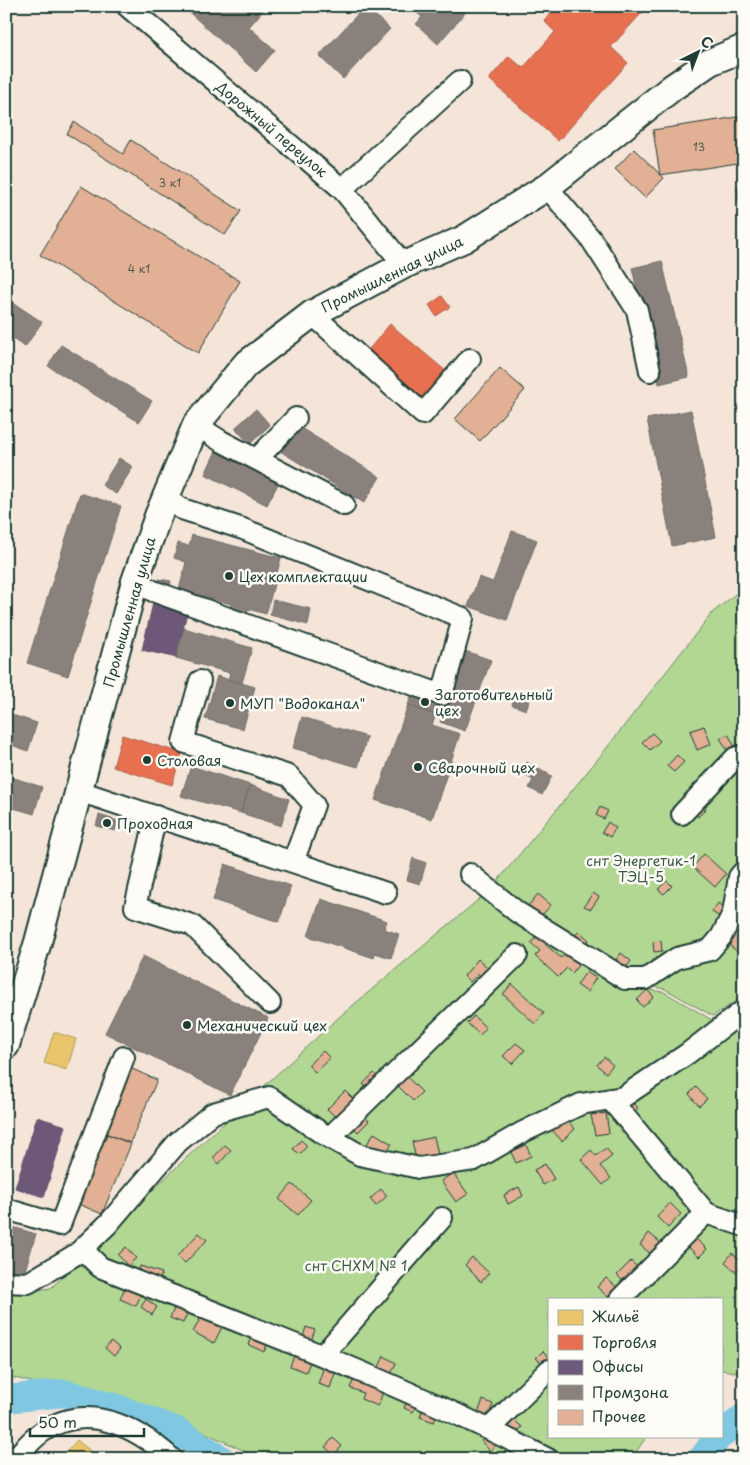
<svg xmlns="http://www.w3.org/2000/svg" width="750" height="1465" font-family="'Playpen Sans',sans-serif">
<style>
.green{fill:#b1d793;stroke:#688a64}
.homes{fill:#e9c46a;stroke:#ac9c5a}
.shops{fill:#e76f51;stroke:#ab6048}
.offices{fill:#6d597a;stroke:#565165}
.industry{fill:#8a817c;stroke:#6a6d66}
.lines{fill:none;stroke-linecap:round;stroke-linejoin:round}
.river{stroke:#80c8e1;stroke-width:28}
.building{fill:#e2b094;stroke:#1f3d34}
.minor-casing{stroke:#1f3d34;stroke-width:24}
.major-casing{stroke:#1f3d34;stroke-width:30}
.minor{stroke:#fdfcf7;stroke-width:20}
.major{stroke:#fdfcf7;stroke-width:26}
.poi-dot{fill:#1f3d34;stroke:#fdfcf7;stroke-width:2}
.labels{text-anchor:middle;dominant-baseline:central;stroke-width:5;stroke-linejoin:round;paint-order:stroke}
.number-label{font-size:11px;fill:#505a4c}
.street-label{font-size:14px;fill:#1f3d34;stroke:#fdfcf7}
.poi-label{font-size:14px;fill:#1f3d34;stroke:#fdfcf7;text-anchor:start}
.park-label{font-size:14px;fill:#3c5c47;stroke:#fdfcf7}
</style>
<rect width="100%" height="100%" fill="#f5e5d9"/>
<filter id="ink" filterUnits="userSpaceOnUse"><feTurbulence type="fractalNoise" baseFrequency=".02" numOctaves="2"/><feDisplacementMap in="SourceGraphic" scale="10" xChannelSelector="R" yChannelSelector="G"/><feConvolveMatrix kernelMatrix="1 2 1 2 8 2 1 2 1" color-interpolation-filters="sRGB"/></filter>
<g filter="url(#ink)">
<path class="green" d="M744,587v409l-31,20 -48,-27 -32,-6 1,5 30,4 48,28 32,-21v374l-23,-3v-71h-172v137h98l-16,23h-369l-104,-48 -152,-35v-81l45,-7 134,-129 153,-141 153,-129 111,-135 110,-141z"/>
<path class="homes" d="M54,1032l22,7 -9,31 -23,-7z
M77,1440l16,13 -5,6h-22l-3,-3z"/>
<path class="shops" d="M557,6h91l-37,41 17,16 -70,78 -69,-62 20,-23 14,12 32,-36 -11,-11z
M442,296l8,11 -14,9 -7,-11z
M390,324l57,48 -25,30 -57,-48z
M122,735l60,18 -10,32 -59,-18z"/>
<path class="offices" d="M154,599l34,8 -11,51 -35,-8z
M37,1117l29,9 -22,71 -29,-9z"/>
<path class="industry" d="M182,6h85l-18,21 26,23 -19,22z
M365,6l25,23 -47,50 -24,-23z
M409,6h62l-33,38 -22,-20 6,-7z
M662,261l27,116 -30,7 -27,-116z
M6,298l36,24 -17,25 -19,-12z
M61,345l91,56 -13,21 -91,-56z
M256,409l14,16 -20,19 -15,-16z
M691,410l25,127 -44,9 -25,-127z
M296,425l84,52 -16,26 -84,-52z
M216,451l63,31 -12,23 -62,-31z
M119,458l14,9 -17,27 -14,-9z
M80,493l41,13 -53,170 -41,-13z
M512,531l25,9 -30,80 -39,-14 11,-29 14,5z
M192,535l89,23 -15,56 -18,-5 -2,8 -17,-4 2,-9 -52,-14 7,-28 -12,-4 4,-15 11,3z
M159,579l12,2 -1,5 -12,-2z
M273,600l38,9 -3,16 -38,-10z
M184,628l68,20 -10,35 -14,-4 2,-6 -54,-15z
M465,651l26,9 -26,71 -25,-9z
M217,676l38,11 -12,42 -38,-10z
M414,689l28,10 -6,16 -28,-10z
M515,693l15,5 -4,12 -14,-5z
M408,705l28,10 -4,10 28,9 -28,85 -57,-19z
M6,713l31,10 -9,28 -22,-8z
M302,717l65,20 -9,30 -65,-19z
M6,760l6,2 -4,14 34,11 -8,27 -24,-7 4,-11 -8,-2z
M527,762l25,14 -10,19 -13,-7 4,-8 -12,-7z
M191,766l59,19 -9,28 -60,-17z
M250,785l39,14 -8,27 -40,-13z
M99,815l19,6 -3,10 -19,-5z
M413,858l13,5 -6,21 -13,-4z
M225,864l66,22 -12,36 -66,-22z
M321,899l66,22 -3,8 15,5 -8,24 -16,-5 -1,5 -66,-22z
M143,956l125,62 -38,77 -125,-62z
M6,1225l30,9 -13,43 -17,-6z"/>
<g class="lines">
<path class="river" d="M6,1399l58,-6 53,15 58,22 46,29
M721,1435l23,-18
M702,1459l17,-23"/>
</g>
<path class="building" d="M744,116v46l-84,13 -7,-45z
M74,122l49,32 8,-14 110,71 -16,24 -158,-101z
M634,149l30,29 -19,20 -30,-29z
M81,186l159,95 -42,72 -158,-98z
M744,187v48l-7,-47z
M500,368l25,22 -45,51 -25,-22z
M704,726l7,18 -14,6 -7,-19z
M652,733l8,8 -10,9 -8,-8z
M728,734l7,13 -7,4 -8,-13z
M677,755l7,7 -10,10 -7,-6z
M701,804l5,5 -8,8 -5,-5z
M600,807l8,4 -4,8 -8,-4z
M608,822l8,6 -6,9 -8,-5z
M704,854l22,20 -11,13 -22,-20z
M666,857l5,5 -7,7 -6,-4z
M667,881l5,5 -8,8 -6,-5z
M593,893l6,4 -8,12 -7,-3z
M538,894l13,11 -11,12 -12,-11z
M718,903l8,6 -6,8 -8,-5z
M744,922v31l-2,3 -16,-14z
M579,931l10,9 -6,7 -10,-9z
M541,932l10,8 -6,4 16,14 5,-6 13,12 -7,9 -5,-5 -9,9 -23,-21 5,-5 -9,-8z
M661,941l1,10 -8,1 -1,-10z
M621,953l10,8 -7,10 -10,-8z
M478,959l15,13 -8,8 -7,-6 -8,8 -6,-6z
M586,972l10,6 -9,14 -10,-7z
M512,984l32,29 -9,11 -32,-30z
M647,990l7,7 -11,10 -6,-7z
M474,1016l12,12 -6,7 -13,-12z
M516,1043l9,7 -13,14 -9,-8z
M323,1051l7,7 -15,14 -7,-7z
M604,1057l9,8 -7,8 -9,-8z
M128,1067l29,13 -27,63 -30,-12z
M374,1073l6,6 -11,11 -6,-6z
M407,1077l15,15 -9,9 -15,-15z
M696,1087l11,12 -8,7 -10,-12z
M345,1091l11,11 -17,18 -12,-11z
M630,1098l8,10 -8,7 -8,-10z
M606,1113l3,20 -14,2 -4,-20z
M362,1115l7,6 -11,11 -7,-7z
M565,1118l10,11 -13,12 -10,-11z
M105,1133l26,11 -29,70 -26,-11z
M374,1133l18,11 -7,11 -18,-11z
M434,1137l4,17 -22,5 -4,-17z
M301,1140l6,6 -7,8 -7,-5z
M225,1145l6,5 -12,14 -6,-6z
M526,1145l5,11 -15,7 -5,-11z
M606,1148l6,8 -12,10 11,12 -8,7 -22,-26 10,-9 5,6z
M545,1164l9,15 -11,6 -9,-15z
M453,1173l15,21 -12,8 -15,-21z
M292,1184l19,16 -13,15 -19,-16z
M519,1187l4,9 -15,8 -4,-9z
M381,1189l6,7 -11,10 -6,-7z
M670,1203l11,11 -13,14 -11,-11z
M199,1233l8,7 -22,23 -8,-7z
M649,1233l13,11 -10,11 -12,-10z
M693,1236l14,13 -8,8 -14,-13z
M126,1247l10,11 -8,8 -10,-11z
M732,1253l12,11 -8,8 -11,-10z
M472,1257l17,16 -8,9 -16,-17z
M631,1261l8,8 -14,14 -8,-8z
M140,1266l22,7 -4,12 -21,-8z
M606,1278l12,10 -9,10 -12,-11z
M126,1285l16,7 -6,14 -16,-7z
M146,1299l11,8 -5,8 -11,-8z
M175,1306l13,6 -5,11 -13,-5z
M201,1317l21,10 -8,16 -21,-11z
M306,1327l9,3 -5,13 -8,-3z
M253,1335l15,7 -4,10 -15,-7z
M111,1341l9,8 -6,7 -9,-8z
M543,1351l6,6v4l-5,4 -8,-7z
M294,1356l16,6 -4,10 -16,-6z
M384,1356l12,7 -5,11 -12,-7z
M324,1366l12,4 -6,18 -12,-4z
M354,1379l30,10 -6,17 -17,-7 2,-6 -13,-5z
M409,1397l9,5 -5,10 -9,-4z
M483,1400l10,4 -5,13 -10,-4z
M424,1405l15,6 -5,11 -14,-5z
M514,1420l8,7 -9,10 -8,-7z
M489,1434l9,9 -8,8 -9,-10z
M333,1438l9,8 -8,9 -9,-8z"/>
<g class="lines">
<defs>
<path id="minor" d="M127,6l215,183 62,76
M547,187l44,52 46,71 13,61
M342,189l118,-108
M312,314l111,100 47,-55
M196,425l25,16 123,64
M257,459l39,-41
M135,581l18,10 289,104 21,-77 -220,-89 -61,-20 -17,-12
M200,681l-17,61 106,34 25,29 -21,57
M79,791l307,102
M682,814l53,-56 9,-3
M156,816l-21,91 57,18 78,78
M470,874l47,38 108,67h21l31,-21 33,-8 11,-13 12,-24 6,-36 5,-6
M610,1099l96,114 38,13
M330,1137l187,-182
M6,1209l54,16 64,-168
M82,1249l18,18c151,60 304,117 448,192
M6,1282l22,1 50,-30 30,-29 70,-82 35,-29 56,-16 51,35 40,23 59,13 55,-8 49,-28 58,-28 42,-7 64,-43 57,-44
M620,1299l86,-86
M323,1355l119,-137
M490,1428l59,-58
M14,1459c9,-9 18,-20 28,-27 45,-31 95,-5 130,27"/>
<path id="major" d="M6,1045l32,-103 97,-361 23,-65 38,-91 49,-60 67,-51 92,-49 60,-26 83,-52 126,-100 37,-25 34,-14"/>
</defs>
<use href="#minor" class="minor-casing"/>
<use href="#major" class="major-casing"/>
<use href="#minor" class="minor"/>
<use href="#major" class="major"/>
</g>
</g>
<g class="poi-dot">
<circle cx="229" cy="576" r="5"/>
<circle cx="425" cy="702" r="5"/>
<circle cx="230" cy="703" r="5"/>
<circle cx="147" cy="760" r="5"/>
<circle cx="418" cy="767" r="5"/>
<circle cx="107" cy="823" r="5"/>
<circle cx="187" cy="1025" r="5"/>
</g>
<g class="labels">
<g class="number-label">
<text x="699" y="146">13</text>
<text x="170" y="182">3 к1</text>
<text x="139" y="268">4 к1</text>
</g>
<g class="street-label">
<text transform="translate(272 129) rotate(40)">Дорожный переулок</text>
<text transform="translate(392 274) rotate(-26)">Промышленная улица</text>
<text transform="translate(129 612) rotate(-74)">Промышленная улица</text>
</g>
<g class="poi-label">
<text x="239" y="576">Цех комплектации</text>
<text x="435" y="694">Заготовительный<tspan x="435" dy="16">цех</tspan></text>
<text x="240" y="703">МУП "Водоканал"</text>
<text x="157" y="760">Столовая</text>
<text x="428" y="767">Сварочный цех</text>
<text x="117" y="823">Проходная</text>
<text x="197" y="1025">Механический цех</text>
</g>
<g class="park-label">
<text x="641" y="860">снт Энергетик-1<tspan x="641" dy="16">ТЭЦ-5</tspan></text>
<text x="356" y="1265">снт СНХМ № 1</text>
</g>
</g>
<rect width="750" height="1465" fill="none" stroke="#fdfcf7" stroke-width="25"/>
<rect x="12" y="12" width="725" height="1440" fill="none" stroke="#1f3d34" stroke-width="2" filter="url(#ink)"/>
<rect x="548" y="1298" width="175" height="140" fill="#fdfcf7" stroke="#a4b0a9"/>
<rect x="558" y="1310" width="25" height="15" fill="#e9c46a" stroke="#a4b0a9"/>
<text x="592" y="1322" font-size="15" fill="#1f3d34">Жильё</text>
<rect x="558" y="1335" width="25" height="15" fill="#e76f51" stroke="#a4b0a9"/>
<text x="592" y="1348" font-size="15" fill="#1f3d34">Торговля</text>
<rect x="558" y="1360" width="25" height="15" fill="#6d597a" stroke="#a4b0a9"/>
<text x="592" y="1372" font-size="15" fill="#1f3d34">Офисы</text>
<rect x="558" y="1385" width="25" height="15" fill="#8a817c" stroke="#a4b0a9"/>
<text x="592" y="1398" font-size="15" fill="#1f3d34">Промзона</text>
<rect x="558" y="1410" width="25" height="15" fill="#e2b094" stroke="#a4b0a9"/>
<text x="592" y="1422" font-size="15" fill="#1f3d34">Прочее</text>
<g transform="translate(698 52) rotate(42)" stroke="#fdfcf7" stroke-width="4" paint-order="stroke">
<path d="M0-4L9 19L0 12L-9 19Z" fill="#1f3d34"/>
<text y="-8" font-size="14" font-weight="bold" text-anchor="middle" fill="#1f3d34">С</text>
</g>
<path d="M30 1428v8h114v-8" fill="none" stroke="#1f3d34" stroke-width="2.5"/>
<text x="38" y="1428" font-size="15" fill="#1f3d34" stroke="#fdfcf7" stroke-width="4" paint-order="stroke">50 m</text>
</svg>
